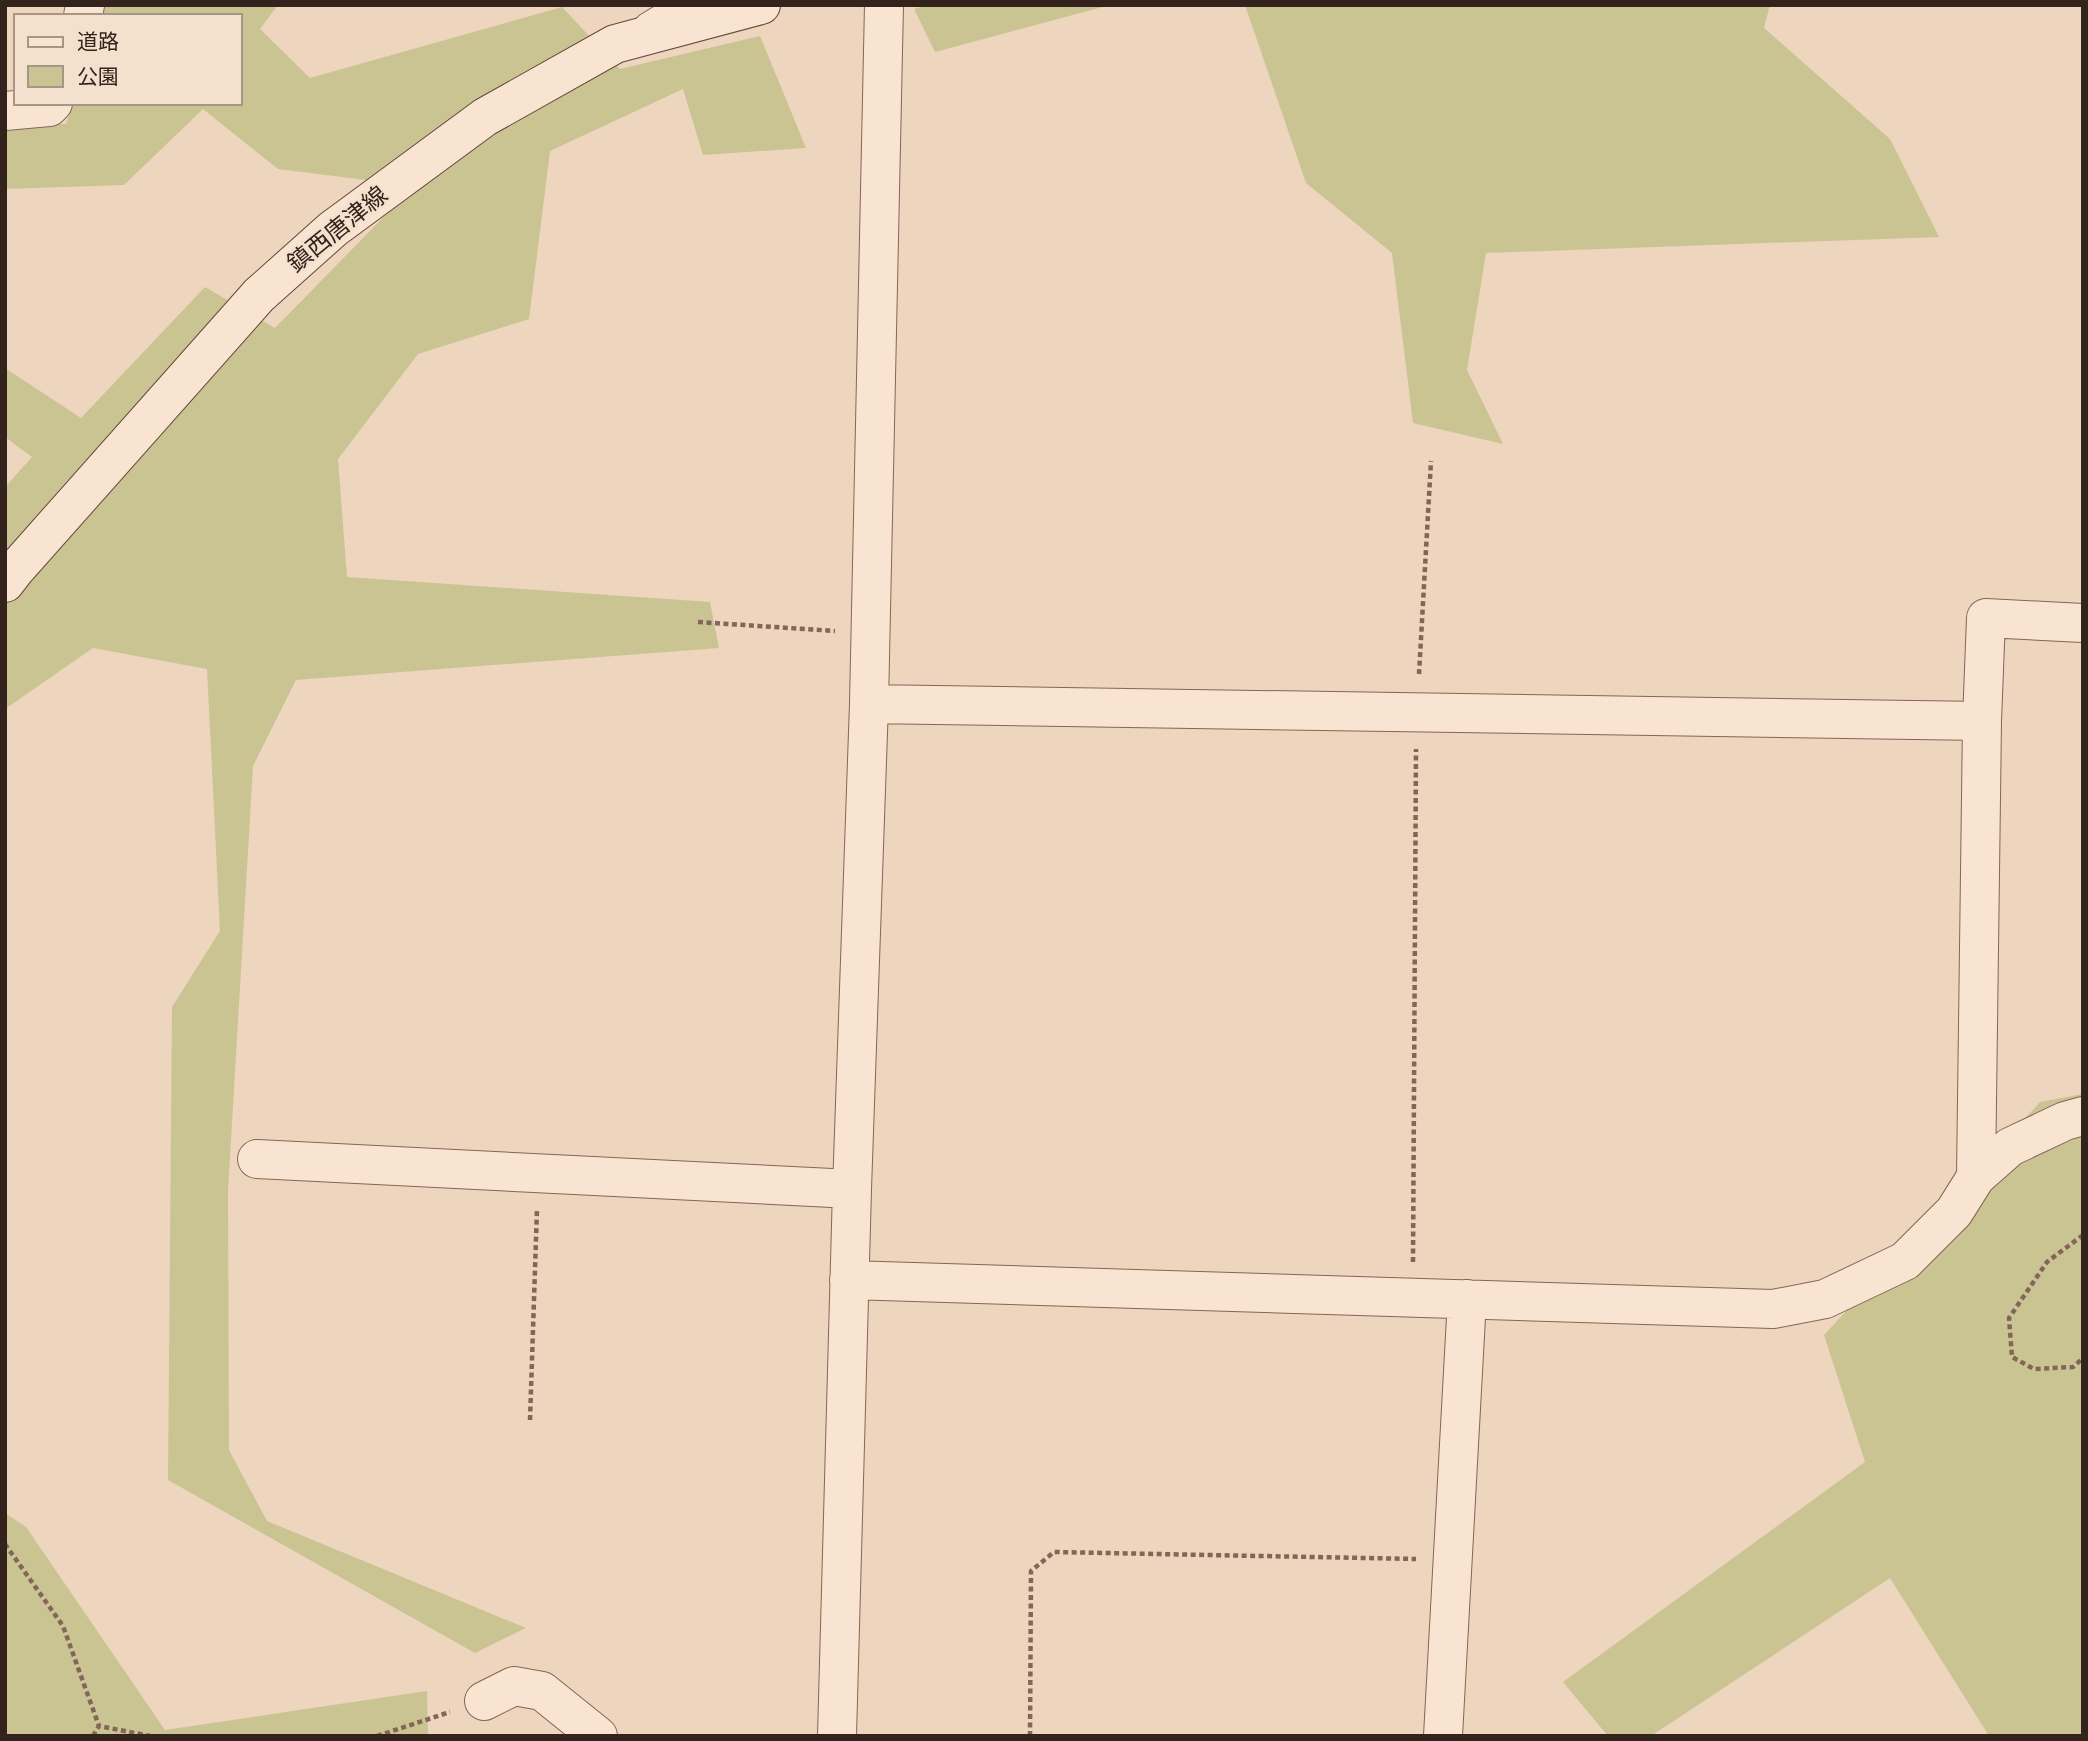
<svg xmlns="http://www.w3.org/2000/svg" width="2088" height="1741" font-family="Spectral,'Noto Sans JP',serif">
<style>
.green{fill:#cac493}
.lines{fill:none;stroke-linecap:round;stroke-linejoin:round}
.service-casing{stroke:#856557;stroke-width:23}
.minor-casing{stroke:#856557;stroke-width:40}
.secondary-casing{stroke:#66473b;stroke-width:40}
.path{stroke:#856557;stroke-width:4.5;stroke-dasharray:5 3.5;stroke-linecap:butt}
.service{stroke:#f8e4d1;stroke-width:21}
.minor{stroke:#f8e4d1;stroke-width:38}
.secondary{stroke:#f8e4d1;stroke-width:38}
.labels{text-anchor:middle;dominant-baseline:central;stroke-width:5;stroke-linejoin:round;paint-order:stroke}
.street-label{font-size:24px;fill:#34221c;stroke:#f4e1cd}
</style>
<rect width="100%" height="100%" fill="#edd5be"/>
<path class="green" d="M104,5h174l-18,24 50,49 252,-71 58,62 140,-33 46,112 -103,7 -20,-66 -133,62 -21,168 -111,35 -80,105 9,118 363,25 9,46 -423,32 -43,86 -25,424 1,260 38,71 259,107 -51,25 -307,-173 4,-473 48,-76 -13,-262 -114,-21 -88,61v-222l27,-30 -27,-20v-69l76,50 124,-131 70,41 139,-142 -136,-17 -75,-60 -79,76 -119,4v-64l61,-1 7,-21h167v-87h-139z
M928,5h182l-175,47 -21,-43z
M1245,5h525l-6,23 126,111 49,98 -453,16 -19,117 36,74 -90,-21 -21,-170 -86,-70z
M2083,1094v642h-94l-99,-158 -239,158h-43l-45,-54 302,-220 -41,-127 216,-233z
M5,1513l21,14 139,203 262,-39 1,45h-423z"/>
<g class="lines">
<defs>
<path id="service" d="M646,24l31,-19"/>
<path id="minor" d="M83,16l2,-11
M5,111l44,-4 4,-4
M869,704l1113,17
M257,1159l595,30
M1976,1177l6,-456 4,-103 97,5
M849,1280l924,29 52,-10 80,-38 49,-49 22,-35 34,-30 55,-26 18,-5
M484,1701l30,-15 28,5 56,45
M837,1736l15,-547 17,-485 15,-699
M1443,1736l24,-437"/>
<path id="secondary" d="M5,583l10,-13 244,-275 74,-66 152,-112 130,-73 146,-39"/>
</defs>
<use href="#service" class="service-casing"/>
<use href="#minor" class="minor-casing"/>
<use href="#secondary" class="secondary-casing"/>
<path class="path" d="M698,622l137,9
M1419,674l12,-213
M2083,1235l-36,27 -38,56 3,39 22,12 39,-2 10,-9
M1413,1262l3,-513
M530,1420l7,-211
M5,1544l58,82 36,100
M93,1736l6,-10 51,10
M377,1736l73,-24
M1030,1736l1,-165 23,-19 362,7"/>
<use href="#service" class="service"/>
<use href="#minor" class="minor"/>
<use href="#secondary" class="secondary"/>
</g>
<g class="labels">
<g class="street-label">
<text transform="translate(338 230) rotate(-39)">鎮西唐津線</text>
</g>
</g>
<rect width="2088" height="1741" fill="none" stroke="#34221c" stroke-width="14"/>
<rect x="14" y="14" width="228" height="91" fill="#f4e1cd" stroke="#a79586" stroke-width="2"/>
<rect x="28" y="37" width="35" height="10" fill="#f8e4d1" stroke="#a79586" stroke-width="2"/>
<text x="77" y="49" font-size="21" fill="#34221c">道路</text>
<rect x="28" y="66" width="35" height="21" fill="#cac493" stroke="#a79586" stroke-width="2"/>
<text x="77" y="84" font-size="21" fill="#34221c">公園</text>
</svg>
